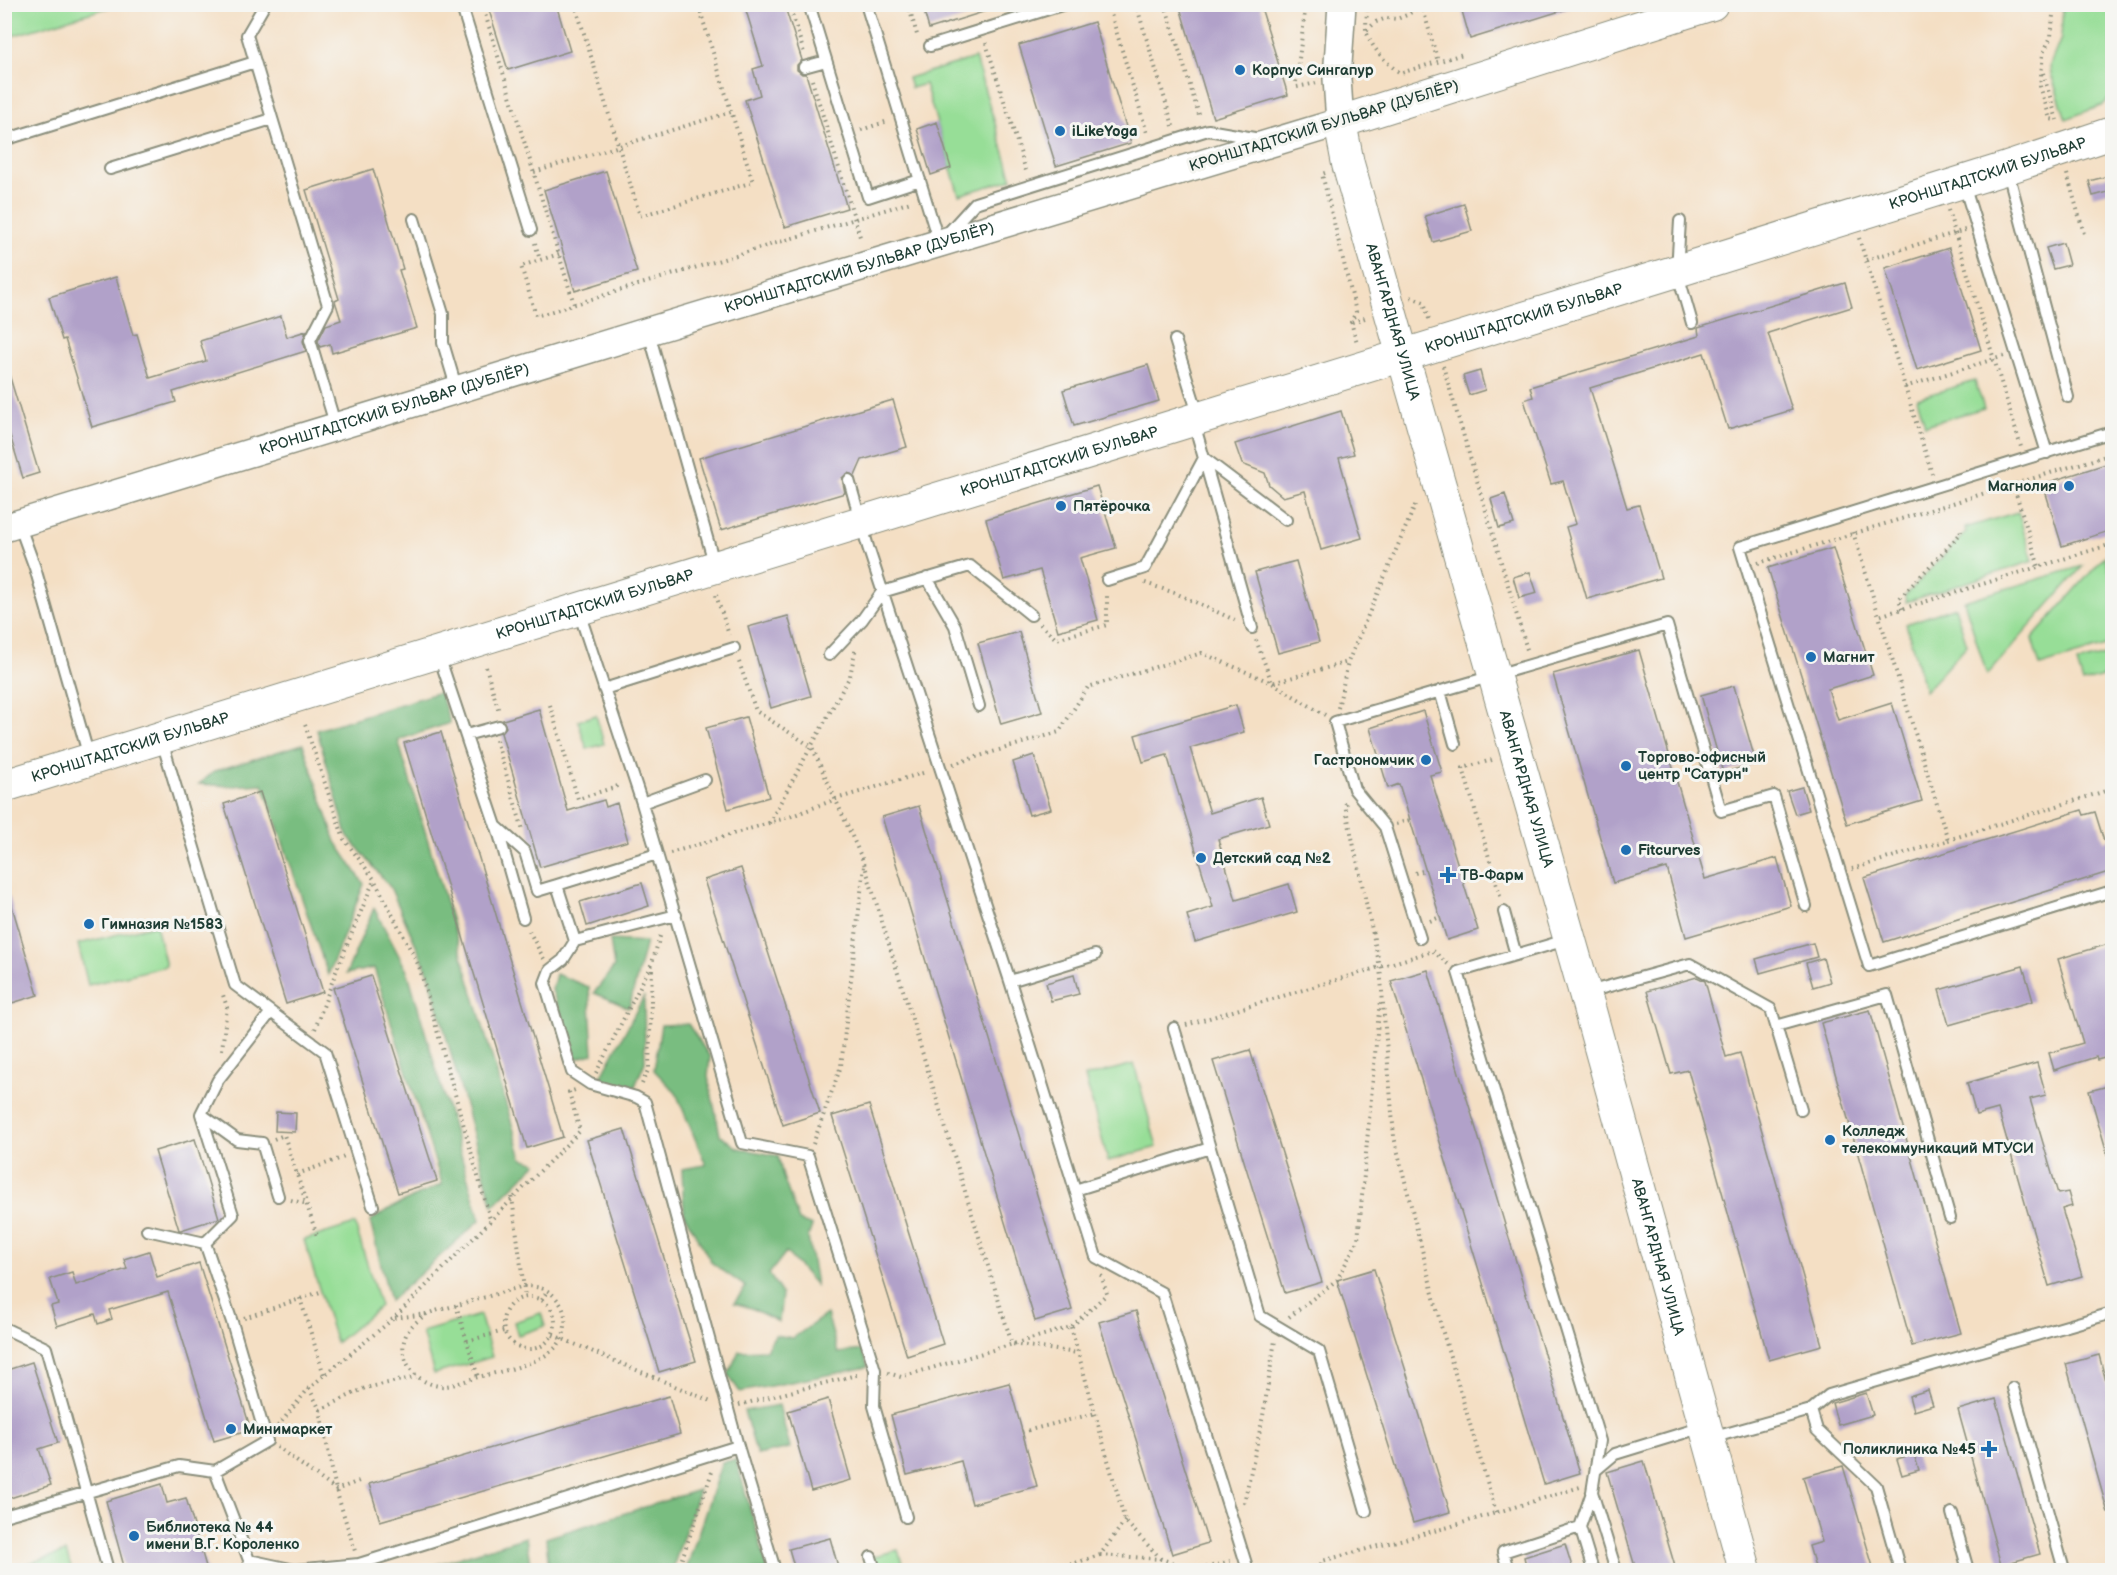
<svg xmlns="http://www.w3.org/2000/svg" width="2117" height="1575" font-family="'Balsamiq Sans',sans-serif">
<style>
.green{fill:#97de97;stroke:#5b8e66;stroke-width:1.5}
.forest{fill:#79bd80;stroke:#4c7d5a;stroke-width:1.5}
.building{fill:#b1a1c9}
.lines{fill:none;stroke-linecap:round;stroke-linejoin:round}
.service-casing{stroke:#8a8e7c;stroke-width:14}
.tertiary-casing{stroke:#8a8e7c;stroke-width:30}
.secondary-casing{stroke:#8a8e7c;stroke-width:34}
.path{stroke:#8a8e7c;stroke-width:4;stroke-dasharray:1.5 4.5;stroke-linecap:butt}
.service{stroke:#fff;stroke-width:10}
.tertiary{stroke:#fff;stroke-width:27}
.secondary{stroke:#fff;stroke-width:32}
.poi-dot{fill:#1f6fb2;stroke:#f6f6f2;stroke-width:2}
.labels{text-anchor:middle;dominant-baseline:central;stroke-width:6;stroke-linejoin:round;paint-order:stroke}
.poi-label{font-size:15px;font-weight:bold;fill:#1f3d34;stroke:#f6f6f2;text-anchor:start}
.street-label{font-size:15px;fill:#1f3d34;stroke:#f6f6f2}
</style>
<rect width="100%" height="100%" fill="#f6f6f2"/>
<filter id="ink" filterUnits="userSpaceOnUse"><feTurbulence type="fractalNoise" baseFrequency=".0167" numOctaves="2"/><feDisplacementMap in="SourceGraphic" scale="12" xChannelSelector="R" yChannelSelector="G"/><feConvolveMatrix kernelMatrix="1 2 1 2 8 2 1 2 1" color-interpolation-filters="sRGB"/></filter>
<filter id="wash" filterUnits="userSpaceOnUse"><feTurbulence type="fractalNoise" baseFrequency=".008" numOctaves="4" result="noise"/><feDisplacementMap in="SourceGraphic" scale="24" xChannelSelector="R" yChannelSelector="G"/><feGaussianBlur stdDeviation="1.35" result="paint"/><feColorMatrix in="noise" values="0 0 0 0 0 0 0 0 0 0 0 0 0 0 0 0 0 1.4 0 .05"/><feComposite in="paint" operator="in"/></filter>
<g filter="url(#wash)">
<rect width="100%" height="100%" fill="#f4dfc4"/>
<path class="green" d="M5,4h112v1l-112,33z
M2063,5h49v90l-9,10 -37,14 -15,-45 -1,-9 11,-27z
M975,58l37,121 -53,16 -34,-111 -14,4 -3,-10z
M1975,381l9,27 -59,17 -8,-27z
M2018,512l15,49 -127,41 -1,-6 61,-64 -1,-4z
M2105,556l7,24v64l-72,22 -8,-27z
M2083,566l-96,109 -23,-74z
M1955,607l12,38 -42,46 -19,-67z
M2112,653v21l-29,9 -6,-20z
M596,715l8,29 -17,5 -9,-28z
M156,925l10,41 -78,19 -10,-41z
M1134,1064l23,83 -49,14 -23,-84z
M355,1224l25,82 -44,37 -32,-103z
M541,1313l4,13 -27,9 -4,-13z
M480,1315l12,42 -58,17 -12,-42z
M898,1550l6,20h-29l-4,-13z
M66,1552l6,18h-47l-2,-5z"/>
<path class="forest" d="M440,692l10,31 -52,17 124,418 15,5 -44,43 -64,-232 -39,-87 -43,-52 -30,-105z
M303,744l33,98 28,42 -36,91 -65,-191 -32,2 -32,-2 16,-13z
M374,908l34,65 72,247 -90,81 -20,-80 21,-13 51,-24 -68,-216 -28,6z
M610,940l36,2 -17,66 -35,-15 20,-26z
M556,974l33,13 4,67 -18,5 -23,-69z
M644,996l1,66 -12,29 -33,-12z
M688,1024l22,33 -2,20 12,58 18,13 40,8 5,21 16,44 13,5 -4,11 8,48 -30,-33 -17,22 13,20 -3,28 -28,-14 -17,-5 12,-16 -34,-24 -28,-49 -2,-45 24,-4 -30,-72 -22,-23 7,-45z
M827,1314l11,39 24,-3 6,17 -128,25 -12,-17 11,-24 27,-1 9,-15 18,3z
M779,1405l11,43 -33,7 -13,-44z
M736,1460l32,110h-82l36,-108z
M699,1490l-27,80h-123l-3,-32z
M526,1537l5,33h-112z"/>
<g id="blocks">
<path class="building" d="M487,4h69l14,47 -62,19z
M744,4h40l18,56 -5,5v5l5,4h4l41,134 -62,19 -40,-127 15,-5 -7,-26 10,-3z
M922,4h74v4l-67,21z
M1179,4h81l28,91 -75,23z
M1460,4h109l1,4 -100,31z
M1094,22l37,121 -75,23 -37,-121z
M937,122l14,46 -20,7 -14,-46z
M373,169l30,100 -4,1 18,58 -85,25 -2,-9 -10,3 -2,-6 8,-16 15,-5 -6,-19 4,-2 -33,-109z
M606,171l31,101 -62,19 -31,-101z
M2112,175v16l-19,5 -4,-15z
M1464,204l8,27 -39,11 -8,-26z
M2063,243l6,22 -16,4 -7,-21z
M1949,248l32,102 -64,20 -32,-102z
M116,277l17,58 4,-1 13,44 56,-17 -6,-20 81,-25 6,21 19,-6 -3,10 3,10 -133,41 3,10 -84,25 -27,-88 -3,1 -13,-43z
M1845,283l7,24 -84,26 24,77 -64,19 -24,-76 -114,35 37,120 12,-3 22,73 -74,21 -21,-72 10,-3 -13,-43 -12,3 -27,-84 9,-3 -3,-10 169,-51 -1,-8z
M1148,365l11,36 -85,25 -11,-36z
M8,371l31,102 -16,5 -19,-62v-44z
M1480,371l5,19 -16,5 -6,-19z
M893,400l14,47 -45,13 -7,16 -7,-3 -6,5 3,15 -124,37 -22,-72z
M1341,411l13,43 -15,4 23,80 -41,12 -16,-59 -22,6 -14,-12 -4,-12 -23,-9 -7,-20z
M2112,462v68l-50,16 -19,-62z
M1097,486l19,62 -36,10 18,62 -40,11 -18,-61 -36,10 -18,-61z
M1505,494l9,30 -15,4 -8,-29z
M1833,548l40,127 -45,14 10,31 54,-17 30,98 -75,23 -79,-256z
M1296,561l23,81 -41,11 -23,-81z
M1530,572l7,21 -18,5 -6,-21z
M788,616l23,80 -40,12 -23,-81z
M1019,632l23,80 -41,12 -23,-81z
M1639,650l66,229 72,-21 14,48 -105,31 -19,-69 -54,15 -60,-209z
M1734,686l22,77 -33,10 -22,-78z
M1236,705l8,27 -54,16 20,65 51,-16 8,27 -51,15 18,61 53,-16 8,28 -102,30 -8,-27 26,-8 -46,-152 -24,7 -8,-27z
M539,709l29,102 36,-11 2,7 11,-4 11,38 -88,26 -39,-134 5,-6 -3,-7z
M1423,711l19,61 -12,3 48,155 -31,10 -48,-156 -11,4 -18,-60z
M746,717l23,80 -41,12 -22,-81z
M441,732l122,405 -36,11 -123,-405z
M1034,755l17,54 -22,6 -16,-53z
M1802,787l7,23 -14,4 -8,-23z
M260,792l63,200 -37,12 -62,-200z
M919,806l153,504 -37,11 -153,-504z
M2082,810l2,5 11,-3 9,29 8,-3v33l-228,71 -20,-64z
M741,868l79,245 -37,12 -79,-245z
M642,883l7,23 -62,20 -7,-24z
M9,896l29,99 -29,9 -5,-14v-93z
M1813,943l4,14 -57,16 -4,-14z
M2112,943v113l-15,4 -1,-3 -42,13 -5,-17 34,-10 -25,-84z
M1823,958l7,24 -17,5 -7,-24z
M2023,966l10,35 -84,24 -10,-35z
M1428,970l152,503 -36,11 -153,-503z
M1074,975l5,19 -28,7 -5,-18z
M371,976l66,205 -39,12 -65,-205z
M1697,977l8,4 21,76 14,-4 82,292 -53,15 -81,-290 -17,4 -24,-83z
M1870,1010l91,323 -49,13 -91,-323z
M1250,1050l72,232 -37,11 -72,-232z
M2037,1063l9,32 -16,4 28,95 10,-2 4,14 -10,3 20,67 -33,10 -51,-177 -22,6 -9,-32z
M2112,1085v70l-4,1 -19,-65z
M869,1105l74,239 -36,12 -75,-240z
M276,1112l20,1 -1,19 -20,-1z
M624,1129l72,232 -37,11 -72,-232z
M195,1139l24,79 -38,12h-2l-24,-79z
M149,1251l8,26 42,-14 52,167 -37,11 -46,-149 -59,18 3,9 -14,5 -3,-10 -38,12 -6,-20 7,-2 -8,-25 22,-7 4,13 51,-16 -3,-10z
M1374,1269l76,243 -37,11 -76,-243z
M1136,1311l72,232 -36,11 -73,-232z
M2099,1355l13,49v108l-4,1 -42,-149z
M32,1362l26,81 -19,6 12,36 -41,13 -6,-19v-108z
M1009,1383l28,103 -65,18 -11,-43 -54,14 -16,-60z
M1928,1390l5,15 -20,6 -4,-15z
M1866,1393l7,22 -35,10 -6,-22z
M669,1396l11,38 -300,87 -11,-37z
M828,1399l23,81 -40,11 -23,-80z
M1996,1399l44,155 -39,11 -43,-155z
M1914,1454l5,16 -17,5 -5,-16z
M1644,1461l32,109h-40l-29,-98z
M1843,1466l31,104h-58l-7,-24 13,-4 -19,-65z
M162,1484l5,19 19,-5 21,72h-82l-19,-69z
M830,1538l9,32h-44l-6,-21z
M1565,1544l8,26h-46l-3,-13z"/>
</g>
</g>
<g filter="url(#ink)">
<use href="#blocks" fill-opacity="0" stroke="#8a8e7c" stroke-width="1.5"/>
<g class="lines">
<defs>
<path id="service" d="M265,4l-18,31 81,270 -18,35 26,87
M461,4l70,226
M809,4l59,193 52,-17
M866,4l73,239
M930,46l135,-42
M804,67l22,-6
M4,140l251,-78
M110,169l162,-50
M2008,172l60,225
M1964,185l83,268
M414,219l29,95v29l14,47
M1680,221l-3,50 15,52
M947,234l28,-31 233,-73 52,9
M649,333l66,233
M1175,340l24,77
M1194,423l58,205
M2112,432l-372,115 129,419 243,-75
M849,480l19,67 142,434 86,276 66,36 86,277
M19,524l16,44 54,189
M927,578l28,48 24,80
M1107,580l38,-12 59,-110 82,62
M579,612l63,191 100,340 66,13 67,214 -1,36 32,111
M829,655l33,-35 20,-28 88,-26 61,49
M439,656l57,170 29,26 12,39 20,-6 18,56
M604,689l130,-41
M1440,691l15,53
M466,735l33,-9
M642,803l63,-23
M497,827l26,91
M557,885l100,-31
M1504,912l12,43
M676,915l-101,26 -12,19 -13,10 -5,13 27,89 18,12 46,13 9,5 93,344 37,124
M1420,938l-35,-111 -31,-38 -19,-67 332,-97 54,186 53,-15 32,110
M1566,940l-108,32 142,469 -8,51 24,78
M1010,981l85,-26
M1588,992l102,-28 81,45 30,101
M271,1012l54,40 48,154
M1776,1026l111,-31 63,223
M1174,1028l36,120
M201,1114l36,26 25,3 16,53
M1075,1190l135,-42 50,168 59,35 47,160
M147,1230l58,13
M4,1328l42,20 62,222
M2013,1388l51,182
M1811,1410l6,20 59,56 24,84
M1711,1438l100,-28 18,-15 283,-82
M1596,1470l19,-16 88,-27
M215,1471l34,89 46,10 64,-6 379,-118
M1592,1492l-12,35 13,43
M1952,1513l16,57
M4,1516l175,-50 36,5 52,-30 -35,-119 -27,-79 28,-28 -32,-101 17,-34 53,-68 -36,-27 -73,-244
M871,1557l4,13
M1508,1570l-5,-18 77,-25"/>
<g id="tertiary">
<path id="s1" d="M4,528l645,-197 691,-209 -3,-43 5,-75"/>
</g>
<g id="secondary">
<path id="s2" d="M1712,4l-372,118 8,42 237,829 160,577"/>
<path id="s3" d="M4,786l1673,-515 330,-103 105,-35"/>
</g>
</defs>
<use href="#service" class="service-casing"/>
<use href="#tertiary" class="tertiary-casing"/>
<use href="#secondary" class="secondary-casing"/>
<path class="path" d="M482,4l92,300
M575,4l65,212 113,-34 -55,-178
M789,4l15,49
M908,4l10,34
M1108,4l40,132
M1136,4l37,122
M1165,4l35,114
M1368,4c-1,8 -2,17 -2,25 2,15 22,37 35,44l62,-19
M2054,4l-3,33 -8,16 -3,33 10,33 7,1
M1422,5l16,57
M1367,30l9,-8 11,-4 10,1 10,-4 15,-10
M986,43l41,131
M2043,73l14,47
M812,80l49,160
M1296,82l10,-78
M1297,87l20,-4
M861,130l27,-9
M534,172l197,-60
M1325,173l-3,1 34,138 -5,10 6,21
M2067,174l18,63
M1948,210l73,237
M1859,238l73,236
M535,243l5,17
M559,254l-38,12 15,50 375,-114
M1866,260l99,-30
M1411,297l13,5 6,20
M1352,322l16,-5
M1443,366l85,287
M1905,387l99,-31
M2013,484l26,83
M1853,532l26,84 233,-72
M2107,546l5,18
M1758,563l354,-109
M1145,583l30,10 60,27
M716,595l13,40
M1902,609l-3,-10 62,-66 -1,-6
M1040,624l16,15 51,-14v-31
M1256,640l16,43 76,-21 69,-161
M739,662l17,49 56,36 52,116 148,481 66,9
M486,667l13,45
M550,705l28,94 43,-14
M1338,708l10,-46
M305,725l39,114 30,40 45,87 71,253
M496,740l27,90
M1492,760l-29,8 38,131
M953,764l106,-32 29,-45 114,-34 70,30 53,32
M1346,803l-1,2 35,162 14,170 47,189 55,186
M769,823l81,-147 6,-29
M1396,824l14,-4
M1948,840l164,-51
M670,853l122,-37 44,-17 90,-27
M1852,869l96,-29 -69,-224
M1415,873l11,-3
M1430,921l10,-4
M529,931l15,28
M1186,1025l247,-74 15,13
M315,1029l20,-55 39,-94
M222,1050l5,-43 -4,-12
M596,1073l56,-110 9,-30
M642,1084l7,-16 3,-101
M274,1139l10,-4 33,101
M813,1144l28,-78 23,-200
M297,1174l48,-17
M512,1197l13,100
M291,1200l16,4
M524,1286c17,0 28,4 37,19 5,9 5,18 3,27 -6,32 -66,39 -93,47 -10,3 -21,8 -31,7 -29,-3 -49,-37 -28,-60 4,-4 10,-9 15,-12 9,-4 21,-6 31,-9 22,-6 44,-13 66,-19z
M503 1323a26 26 0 1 1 52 0a26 26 0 1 1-52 0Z
M300,1298l24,77
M542,1300l6,-10
M456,1305l22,72
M1289,1317l48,-37 21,-40 22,-240
M244,1318l76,-26
M395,1318l31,-4
M1071,1327l54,194 36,38
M553,1335l160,67
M467,1341l37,-10
M888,1373l13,4 170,-50 36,-33 -6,-19
M309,1388l11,22 16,80 19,61
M739,1405l121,-31
M320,1410l45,-22 51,-11
M278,1426l31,-38 85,-70 186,-187 -11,-39 6,-2
M1022,1432l74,-19
M277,1447l59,43 23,-9
M1244,1503l19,-87 12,-76
M1100,1555l61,4 36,11 34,-9
M678,1570l35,-101
M1053,1570l47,-15 25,-34
M1319,1570l3,-9 127,-34 131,-40"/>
<use href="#service" class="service"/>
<use href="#tertiary" class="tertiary"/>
<use href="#secondary" class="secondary"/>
</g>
</g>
<g class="poi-dot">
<circle cx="1240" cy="70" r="6"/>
<circle cx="1060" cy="131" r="6"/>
<circle cx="2069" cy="486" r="6"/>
<circle cx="1061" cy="506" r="6"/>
<circle cx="1811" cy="657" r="6"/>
<circle cx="1426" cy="760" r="6"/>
<circle cx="1626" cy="766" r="6"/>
<circle cx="1626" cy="850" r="6"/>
<circle cx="1201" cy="858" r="6"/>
<path d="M1445 866h6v6h6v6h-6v6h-6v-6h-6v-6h6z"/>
<circle cx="89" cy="924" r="6"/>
<circle cx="1830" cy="1140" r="6"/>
<circle cx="231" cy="1429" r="6"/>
<path d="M1986 1440h6v6h6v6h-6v6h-6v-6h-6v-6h6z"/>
<circle cx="134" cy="1536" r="6"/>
</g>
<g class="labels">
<g class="poi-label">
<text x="1252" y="70">Корпус Сингапур</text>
<text x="1072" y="131">iLikeYoga</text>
<text x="2057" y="486" text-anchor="end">Магнолия</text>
<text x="1073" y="506">Пятёрочка</text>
<text x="1823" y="657">Магнит</text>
<text x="1638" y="757">Торгово-офисный<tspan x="1638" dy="17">центр "Сатурн"</tspan></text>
<text x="1414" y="760" text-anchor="end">Гастрономчик</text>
<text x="1638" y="850">Fitcurves</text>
<text x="1213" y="858">Детский сад №2</text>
<text x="1460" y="875">ТВ-Фарм</text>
<text x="101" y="924">Гимназия №1583</text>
<text x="1842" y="1131">Колледж<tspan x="1842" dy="17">телекоммуникаций МТУСИ</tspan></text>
<text x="243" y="1429">Минимаркет</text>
<text x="1976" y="1449" text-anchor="end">Поликлиника №45</text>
<text x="146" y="1527">Библиотека № 44<tspan x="146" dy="17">имени В.Г. Короленко</tspan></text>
</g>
<g class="street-label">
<text transform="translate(1324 126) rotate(-17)">КРОНШТАДТСКИЙ БУЛЬВАР (ДУБЛЁР)</text>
<text stroke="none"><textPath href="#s3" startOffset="2076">КРОНШТАДТСКИЙ БУЛЬВАР</textPath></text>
<text stroke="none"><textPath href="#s1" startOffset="894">КРОНШТАДТСКИЙ БУЛЬВАР (ДУБЛЁР)</textPath></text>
<text stroke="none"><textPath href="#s3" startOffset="1590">КРОНШТАДТСКИЙ БУЛЬВАР</textPath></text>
<text stroke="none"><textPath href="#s2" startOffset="597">АВАНГАРДНАЯ УЛИЦА</textPath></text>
<text stroke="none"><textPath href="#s1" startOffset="408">КРОНШТАДТСКИЙ БУЛЬВАР (ДУБЛЁР)</textPath></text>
<text stroke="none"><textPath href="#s3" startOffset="1104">КРОНШТАДТСКИЙ БУЛЬВАР</textPath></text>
<text stroke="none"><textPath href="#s3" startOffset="618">КРОНШТАДТСКИЙ БУЛЬВАР</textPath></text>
<text stroke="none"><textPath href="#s3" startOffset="132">КРОНШТАДТСКИЙ БУЛЬВАР</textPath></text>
<text stroke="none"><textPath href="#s2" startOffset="1083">АВАНГАРДНАЯ УЛИЦА</textPath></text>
<text stroke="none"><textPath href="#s2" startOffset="1569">АВАНГАРДНАЯ УЛИЦА</textPath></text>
</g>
</g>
<rect width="2117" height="1575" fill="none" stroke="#f6f6f2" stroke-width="24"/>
</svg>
